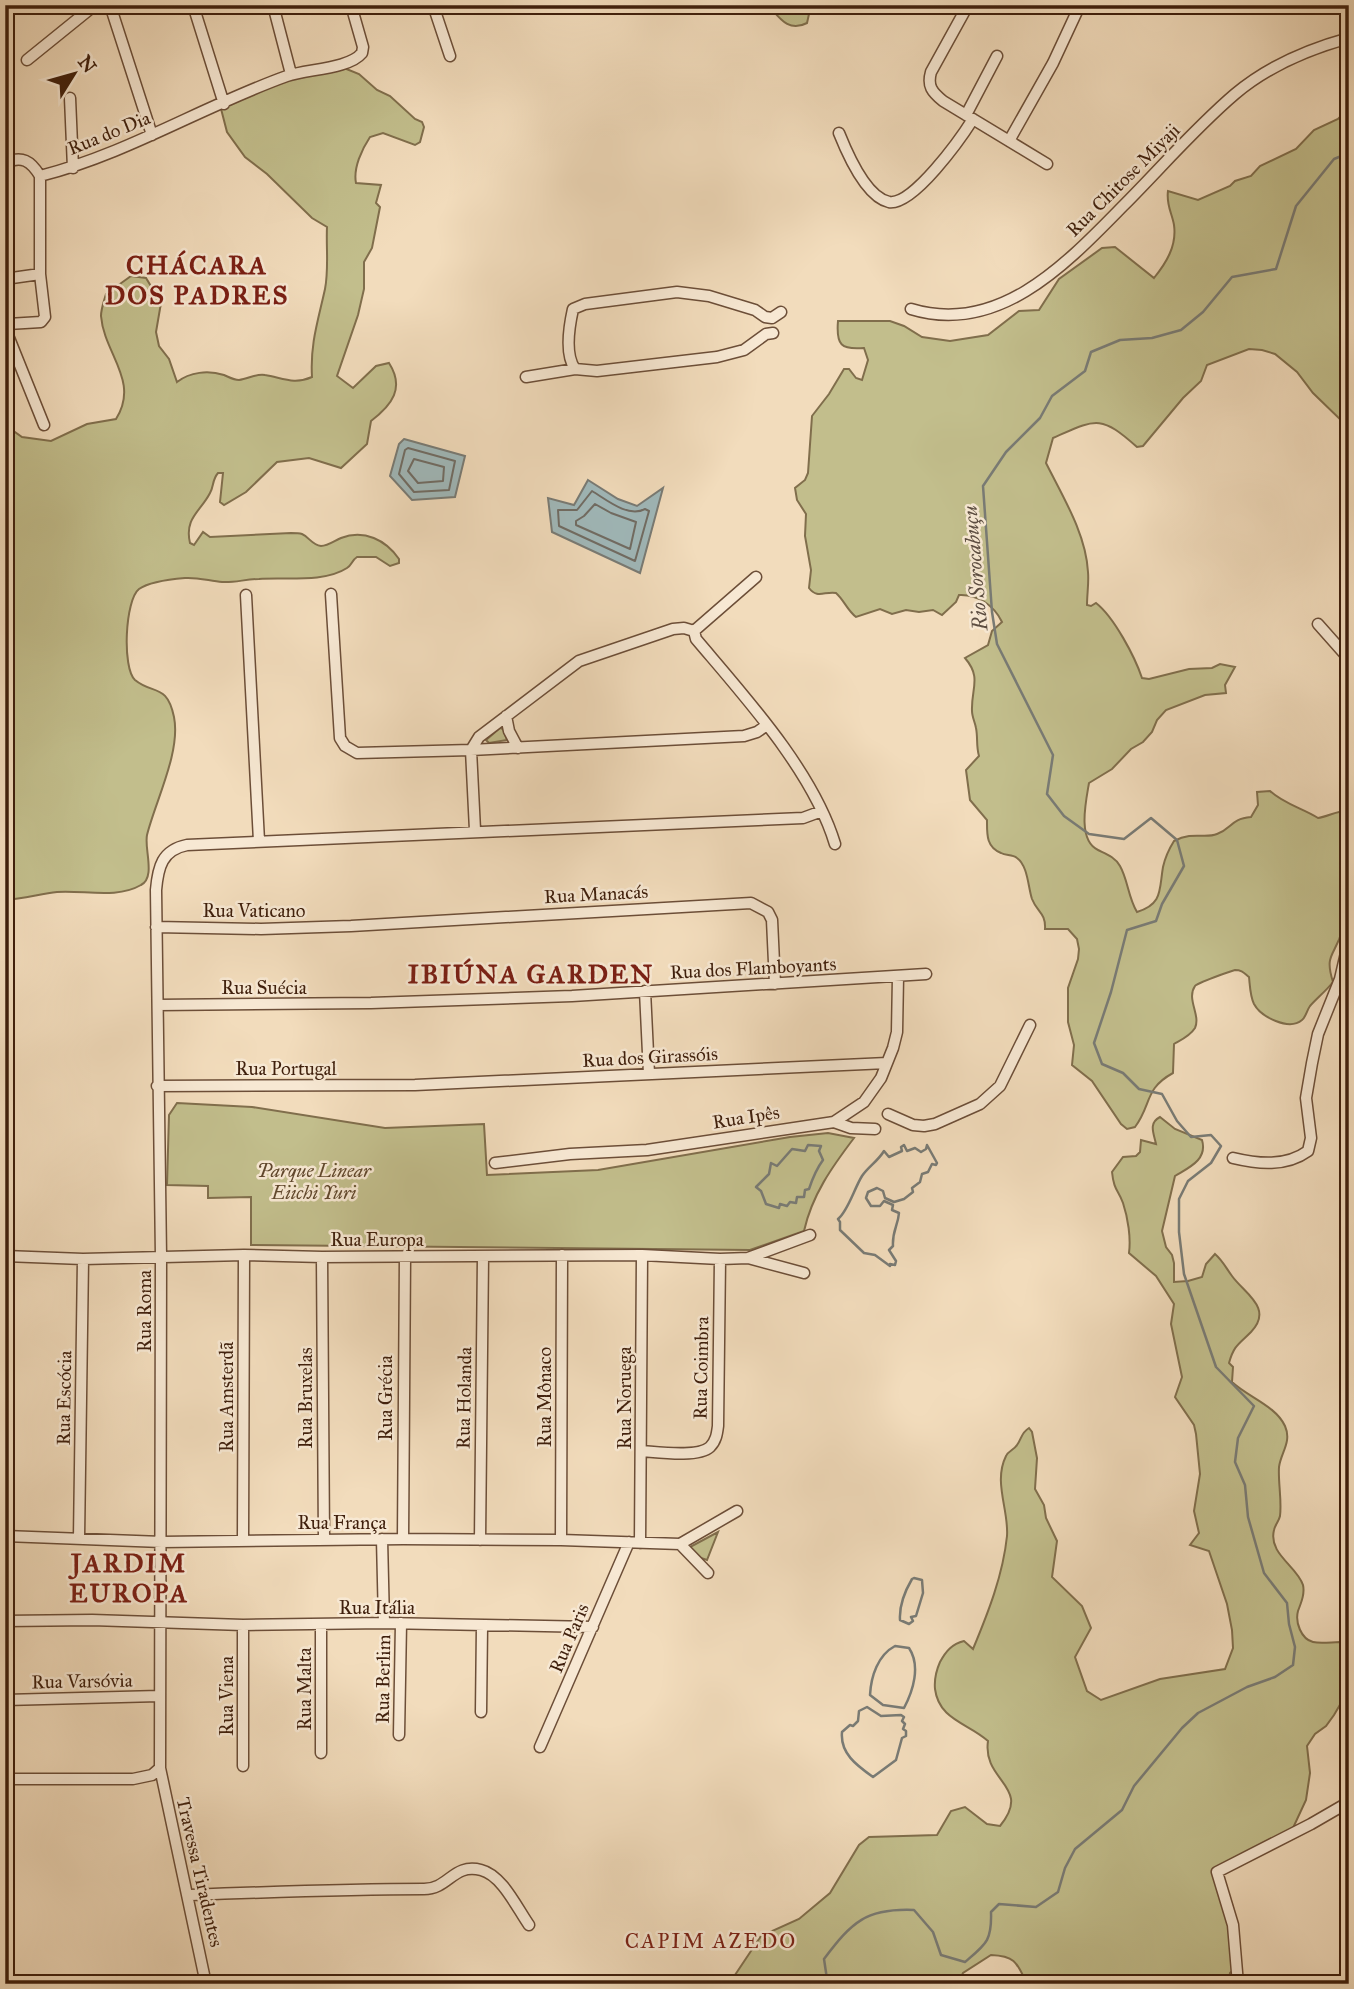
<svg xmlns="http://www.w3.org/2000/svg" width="1354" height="1989" font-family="'IM FELL Great Primer',serif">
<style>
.green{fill:#c2be8c;stroke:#806e4c;stroke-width:2}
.water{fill:#a0b9bb;stroke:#797b75;stroke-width:2}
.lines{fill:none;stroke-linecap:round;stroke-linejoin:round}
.shore{stroke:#706c64;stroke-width:2}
.stream{stroke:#797b75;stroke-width:2.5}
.street-casing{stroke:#6c4e38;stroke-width:13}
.street{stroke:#f7e8d3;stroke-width:10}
.labels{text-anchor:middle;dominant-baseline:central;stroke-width:5;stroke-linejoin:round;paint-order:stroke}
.street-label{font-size:19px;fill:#3f1f0c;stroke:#f7e8d3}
.park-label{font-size:19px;font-style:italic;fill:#60472c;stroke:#f7e8d3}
.water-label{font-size:21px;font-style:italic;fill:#5c4d41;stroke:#f7e8d3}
.neighbourhood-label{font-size:21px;letter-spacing:2px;fill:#7a1f14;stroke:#f7e8d3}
.district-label{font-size:26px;font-weight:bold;letter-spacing:2px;fill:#7a1f14;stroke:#f7e8d3}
</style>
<rect width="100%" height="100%" fill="#f2dcbc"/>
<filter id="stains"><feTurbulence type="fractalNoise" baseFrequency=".00286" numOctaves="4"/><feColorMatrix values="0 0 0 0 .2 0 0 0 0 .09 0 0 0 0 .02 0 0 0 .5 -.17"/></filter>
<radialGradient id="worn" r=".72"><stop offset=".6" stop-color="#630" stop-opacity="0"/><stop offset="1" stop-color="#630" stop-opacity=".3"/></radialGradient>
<path class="green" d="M768,5h43l-4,18c-19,10 -28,-6 -39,-18z
M344,68l15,6 18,16 13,6 25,23 7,3 2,5 -4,15 -5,3 -32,-12 -13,4c-8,12 -17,31 -14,46l25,2 -5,18 4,4 -8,41 -8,14v27l-6,26 -21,61 16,12 23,-22 13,-3c16,25 3,42 -18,58l-4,23 -26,24 -32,-10 -32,4 -31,30 -22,13 -4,-3 3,-29h-5c-6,7 -4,13 -8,20 -9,18 -26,25 -20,50l4,2 9,-13 7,5 81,-4c4,0 8,0 11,1 7,3 10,11 19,12 7,0 13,-5 20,-8 23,-9 45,2 58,21v4l-9,3 -14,-9h-19c-5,3 -5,8 -10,11 -23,15 -62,9 -88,11 -13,0 -25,4 -37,3 -12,-1 -25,-5 -37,-4 -12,1 -36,4 -46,11 -14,11 -17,79 -4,91 18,15 32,3 39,37 7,35 -19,85 -27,118 -3,14 9,42 -6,50 -24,14 -57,5 -84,7 -17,2 -34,7 -52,8v-475l17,12 29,4 36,-17 29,-5c24,-38 -12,-65 -15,-103 0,-7 3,-15 5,-22l25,-18 15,2 15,25 -5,29 3,14 10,13 8,23c13,-10 31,-12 47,-7 5,2 9,5 15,5 9,-1 18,-7 26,-5 18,3 29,10 47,2 -2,-33 6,-56 13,-88 4,-20 1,-42 2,-62l-15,-9 -45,-44 -22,-17 -18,-25 -7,-27 96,-35z
M1349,108v320l-36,-35 -16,-21 -22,-18 -13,-4 -13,-1 -42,16 -6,16 -18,17 -40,48 -6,1c-37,-33 -41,-28 -84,-9l-7,25c17,34 40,71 42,109 1,11 -1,22 -1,33l4,1 5,-3c18,14 39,54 46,75l7,1 40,-10 23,-1 8,-4 15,3 -10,18 1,8 -21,2 -39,15 -9,10 -5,12 -9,10 -12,7 -19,20 -23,14c-3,18 -12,57 9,67 8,4 17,7 22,16 8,14 8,31 17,46 26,-8 22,-22 26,-45 2,-9 6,-18 11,-26 19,-10 31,-2 43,-7 16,-6 13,-15 34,-17l7,-12 -1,-13 13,-1c14,13 32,17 48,27 9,-1 23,-9 31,-7 0,39 4,82 -7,120 -7,25 -18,23 -9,51 -7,9 -16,16 -23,24 -3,4 -4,11 -8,14 -13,11 -41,-3 -48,-16 -4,-8 -4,-18 -5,-27 -5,-4 -7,-7 -14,-7 -4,1 -38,13 -40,16 -9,13 6,29 0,42 -5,8 -14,12 -21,16l-1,29c-29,16 -21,31 -38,54l-8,2 -6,-5 -29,-43 -20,-16 2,-20 -6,-23v-34l10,-29 1,-10 -2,-10 -9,-10h-23c1,-16 -8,-17 -13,-30 -4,-12 -4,-33 -15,-41 -5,-4 -11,-2 -16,-5 -15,-6 -14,-19 -14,-33l-17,-20 -4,-30 13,-14c-3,-10 -1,-18 -3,-28 -1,-6 -4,-11 -4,-17 -1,-23 10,-33 -7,-53l23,-13 4,-14 10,-9c-8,-17 -25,-28 -43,-27l-3,7 -14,13 -9,-5 -14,2 -13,-2 -14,4 -12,-5 -24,8c-9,-7 -12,-17 -20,-24 -11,-2 -19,6 -27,-5l2,-18 -6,-34 1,-22 -9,-14 -2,-12 10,-8 3,-7 4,-57 17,-22 15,-25h5l7,9 6,2 6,-20 -4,-12c-23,2 -28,-3 -26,-27h52l14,5 18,11 28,4 38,-6 31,-24 20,-1 20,-31 43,-31 13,-1 39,31c12,-15 23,-32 20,-53 -2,-12 -8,-20 -6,-34l30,9 32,-14 5,-5 16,-5 9,-10 36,-17 18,-19 24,-11z
M500,728l3,1 4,11 -18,3 -3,-3z
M177,1103l75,4 133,21 99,-4 3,51 111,-5 192,-33 38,-4 26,5c-22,29 -42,57 -50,93l-54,19 -499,-5v-48l-43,1v-12l-41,-1 2,-70z
M1160,1117l15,12 27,11c6,20 -14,28 -27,36l-13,55 4,16 6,8 2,8v19l14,-1 14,-4 4,-13 9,-10c8,7 11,14 17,22 12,17 42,32 19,56 -12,12 -17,13 -22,31l4,4 -1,15c16,15 44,24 53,44 7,16 -4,26 -6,41 -1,16 3,33 1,49 -1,5 -5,9 -6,14 -6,24 23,36 29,55 2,9 -2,18 -5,26 -3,11 3,28 15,31 8,2 19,0 27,0l9,8v32l-8,21 -7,12 -8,11 -11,8 -8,12 3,27 -4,27 -13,28 -76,43 20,95 -7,7 -2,11h-172l-15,-8 -4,2 1,6h-11c-10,-21 -11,-28 -36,-29l-28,18 -5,11h-229l32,-48 38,-17 31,-26 29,-48 10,-8 68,-2 14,-24 14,-4 22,17 13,2c33,-40 -18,-44 -12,-85 -20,-18 -49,-21 -53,-52 -1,-11 1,-18 5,-27 6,-11 12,-18 24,-21l9,8c15,-36 30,-74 34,-113 2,-26 -14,-54 -1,-80 2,-5 8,-6 11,-11 5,-7 4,-12 12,-17l3,4 5,26 -2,31 9,16 2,13 11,23 -5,36 30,29 9,22 -16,29 12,34 14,9 59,-21 65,-10 8,-21 -1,-18 -5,-26 -18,-53 -19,-6 9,-12 -5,-22 6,-37 -4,-40 -2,-9 -19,-28 7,-20 -11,-53 3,-20 -18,-28 -27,-23c2,-15 -1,-35 -6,-50 -5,-14 -9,-12 -11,-31l11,-15 13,-1 4,-4 1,-12 15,4c-2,-10 -8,-21 4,-27z
M718,1532l-11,28 -6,-2 -11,-11z"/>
<path class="water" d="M404,439l61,17 -10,41 -43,3 -22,-24 9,-32z
M588,480l30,19 19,7 26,-18 -23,85 -88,-41 -4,-34 26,7z"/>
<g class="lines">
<path class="shore" d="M408,448l47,13 -6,29 -35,2 -15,-18 6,-24z
M414,459l30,8 -1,14 -25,2 -10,-12z
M592,491c15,9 36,27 53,18l4,2 -14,50 -76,-35 -1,-16h19z
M595,504l16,9 25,9 -6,27 -54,-24v-4l8,-5z"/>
<path class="stream" d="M808,1145l13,1 -2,5 4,9c-6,8 -11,20 -14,29l-4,1 -1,7h-7l-1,6 -6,-1 -3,4 -7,-2 -1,4 -13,-4 -5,-13 -5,-4 13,-13 2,-11 6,3 15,-17 13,2z
M904,1145l3,6 8,-3 6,4 5,-3 1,-4 10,18 -1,2 -4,-1 -4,8 -6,2 -2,8 -8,6 1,4 -9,7 -10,3 -9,-4 -2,-7 -6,-3 -9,4 -2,6 5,8h9l4,-5 9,4 -1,5 7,3c-1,13 -7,18 -6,33l-4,4 7,11 -1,4 -5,-1v2l-15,-11 -11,-2 -24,-23v-8l-2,-3c10,-8 16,-30 24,-43 6,-9 16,-15 22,-25l5,6 13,-6 -1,-4z
M914,1578l8,2 1,13 -7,23 -5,1 2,4 -4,3 -9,-4c-1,-15 5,-29 12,-41z
M895,1646l14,2c12,18 4,43 -5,60l-21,-3 -13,-10c1,-19 8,-40 25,-49z
M867,1707l14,9 20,-1 3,2 -2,4 3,3 -2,5 3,2v5l-4,2 -6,22 -23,17c-17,-12 -33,-24 -31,-45l8,-7 3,1 5,-5 1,-10z
M831,1984l-4,-5 -3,-20c28,-37 42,-51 90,-49l19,22 8,23 24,7c21,-18 27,-21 26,-50l8,-8 37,3 22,-15 7,-24 10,-19 47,-39 12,-24 48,-58 16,-15 49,-26 28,-10 18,-12 2,-18 -6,-23 -2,-21 -23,-30 -16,-56 -3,-32 -10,-23 3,-24 16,-32 -38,-39 -32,-93 -5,-42v-33l9,-18 23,-18 10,-17 -10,-11 -20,2 -14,-16 -15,-27 -23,-5 -16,-16 -21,-9 -8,-21 17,-51 16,-62 29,-9 6,-17 22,-38 -7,-26 -26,-22 -27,21 -35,-5 -25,-18 -17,-22 6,-39 -56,-111 -5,-32 -9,-126 23,-34 34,-34 12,-22 33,-25 6,-19 29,-12 32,-2 29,-8 22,-18 29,-35 44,-8 20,-63 38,-47 15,-6"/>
<defs>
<path id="street" d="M110,5l42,130
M193,5l31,99
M273,5l18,69
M433,5l17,51
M968,5l-37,67c-4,14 1,20 12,29l104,63
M27,60l68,-55
M70,98l3,70
M966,115l31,-59
M839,133c8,20 27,64 50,69 24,4 72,-64 84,-83
M1009,141l44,-78 27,-58
M5,163c17,-8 26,-2 35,13
M5,279l35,-5
M911,309c88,27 156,-46 212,-103 37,-37 72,-78 112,-112 32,-27 74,-45 114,-56
M5,327l3,-3 33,-2 4,-5 -5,-43v-98c87,-22 163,-70 247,-100 20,-7 62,-7 75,-23l1,-6 -12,-42
M5,328l39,97
M575,369c-10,-14 -6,-42 -2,-60l12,-5 92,-12 32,4 46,14 10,7 7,1 9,-6
M526,377l49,-8 22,2 120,-14 27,-7 22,-16 7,-1
M331,594l9,144 5,8 12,7 114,-3 273,-14 13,-4 10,-7
M246,595l13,246
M1318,624l31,35
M694,631l62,-54
M506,716l3,15 9,17
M475,830l-4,-80 8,-13 100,-76 94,-32 11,-1 10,3 2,8c49,58 117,132 139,205
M156,927l105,2 90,-3 400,-23 17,9 4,8 3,64
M645,991l4,83
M158,1005l213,-2 201,-7 354,-22
M157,1086l258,-1 472,-22
M888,1114l25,11 11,1 11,-2 45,-20 20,-18 30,-61
M834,1122l17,6 24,1
M1233,1158c25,6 53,9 75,-7l3,-13 -5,-40 6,-35 6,-29 22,-55 9,-39
M495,1163l75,-9 77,-4 187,-28 30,-20 17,-24 12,-30 4,-16 1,-55
M5,1256l78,3 161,-4 78,2 320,-2 78,4 28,-1 56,15
M322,1257l2,283
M748,1258l62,-23
M641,1451c16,1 57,7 69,-4 6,-6 7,-13 8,-21l2,-167
M5,1536l157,6 241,-3 158,1 119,4 57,-33
M79,1538l4,-279
M382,1539l2,84
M403,1539l2,-283
M243,1540l1,-285
M480,1540l3,-284
M561,1540l1,-285
M640,1543l2,-288
M680,1544l28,29
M5,1621l87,-1 151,5 141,-2 209,4
M243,1625v141
M5,1700l154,-4
M481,1712l1,-86
M399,1735l2,-112
M540,1747l89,-205
M321,1753v-128
M5,1779h128l19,-4 8,-7
M188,1895c79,-3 157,-6 236,-6 25,0 29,-26 57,-19 21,5 36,38 48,55
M206,1984l-46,-216 1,-511 -5,-367c2,-23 6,-40 31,-45l616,-27 19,-7
M1238,1984l-5,-59 -16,-53 94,-48 38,-22"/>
</defs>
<use href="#street" class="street-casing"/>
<use href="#street" class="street"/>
</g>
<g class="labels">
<g class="street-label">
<text transform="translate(109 133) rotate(-22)">Rua do Dia</text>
<text transform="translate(1123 180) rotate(-45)">Rua Chitose Miyaji</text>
<text transform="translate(596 894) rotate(-3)">Rua Manacás</text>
<text x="254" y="910">Rua Vaticano</text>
<text transform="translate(753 968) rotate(-3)">Rua dos Flamboyants</text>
<text x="264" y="987">Rua Suécia</text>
<text transform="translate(650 1057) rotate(-3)">Rua dos Girassóis</text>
<text x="286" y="1068">Rua Portugal</text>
<text transform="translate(746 1117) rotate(-9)">Rua Ipês</text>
<text x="377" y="1239">Rua Europa</text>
<text transform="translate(144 1311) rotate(-90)">Rua Roma</text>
<text transform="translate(701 1368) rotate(-89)">Rua Coimbra</text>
<text transform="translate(226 1397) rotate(-90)">Rua Amsterdã</text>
<text transform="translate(544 1397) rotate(-90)">Rua Mônaco</text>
<text transform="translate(64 1398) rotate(-89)">Rua Escócia</text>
<text transform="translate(305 1398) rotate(-90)">Rua Bruxelas</text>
<text transform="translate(385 1398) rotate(-90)">Rua Grécia</text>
<text transform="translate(464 1398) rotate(-89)">Rua Holanda</text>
<text transform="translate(624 1398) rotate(-90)">Rua Noruega</text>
<text x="342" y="1522">Rua França</text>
<text x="377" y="1607">Rua Itália</text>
<text transform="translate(569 1638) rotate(-67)">Rua Paris</text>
<text transform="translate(383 1679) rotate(-89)">Rua Berlim</text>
<text transform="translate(82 1681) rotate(-1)">Rua Varsóvia</text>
<text transform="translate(304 1689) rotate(-90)">Rua Malta</text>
<text transform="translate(226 1696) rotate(-90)">Rua Viena</text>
<text transform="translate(200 1872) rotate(77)">Travessa Tiradentes</text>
</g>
<g class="park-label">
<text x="314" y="1170">Parque Linear<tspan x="314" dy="22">Eiichi Yuri</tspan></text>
</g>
<g class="water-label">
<text transform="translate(975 568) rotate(-95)">Rio Sorocabuçu</text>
</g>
<g class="neighbourhood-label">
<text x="711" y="1941">CAPIM AZEDO</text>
</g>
<g class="district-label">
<text x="197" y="265">CHÁCARA<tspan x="197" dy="30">DOS PADRES</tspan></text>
<text x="531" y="974">IBIÚNA GARDEN</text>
<text x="129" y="1563">JARDIM<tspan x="129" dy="30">EUROPA</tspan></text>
</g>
</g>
<rect width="1354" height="1989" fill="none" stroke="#f2dcbc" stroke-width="28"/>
<rect x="7" y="7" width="1340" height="1975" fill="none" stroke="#3f1f0c" stroke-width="3.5"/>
<rect x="14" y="14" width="1326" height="1961" fill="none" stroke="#3f1f0c" stroke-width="2"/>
<g transform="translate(74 74) rotate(53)" stroke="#f7e8d3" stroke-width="5" paint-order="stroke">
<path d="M0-5L12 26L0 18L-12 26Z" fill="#3f1f0c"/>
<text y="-10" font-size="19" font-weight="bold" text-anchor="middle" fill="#3f1f0c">N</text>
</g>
<rect width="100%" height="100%" filter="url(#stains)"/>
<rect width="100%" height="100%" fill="url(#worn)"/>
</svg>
